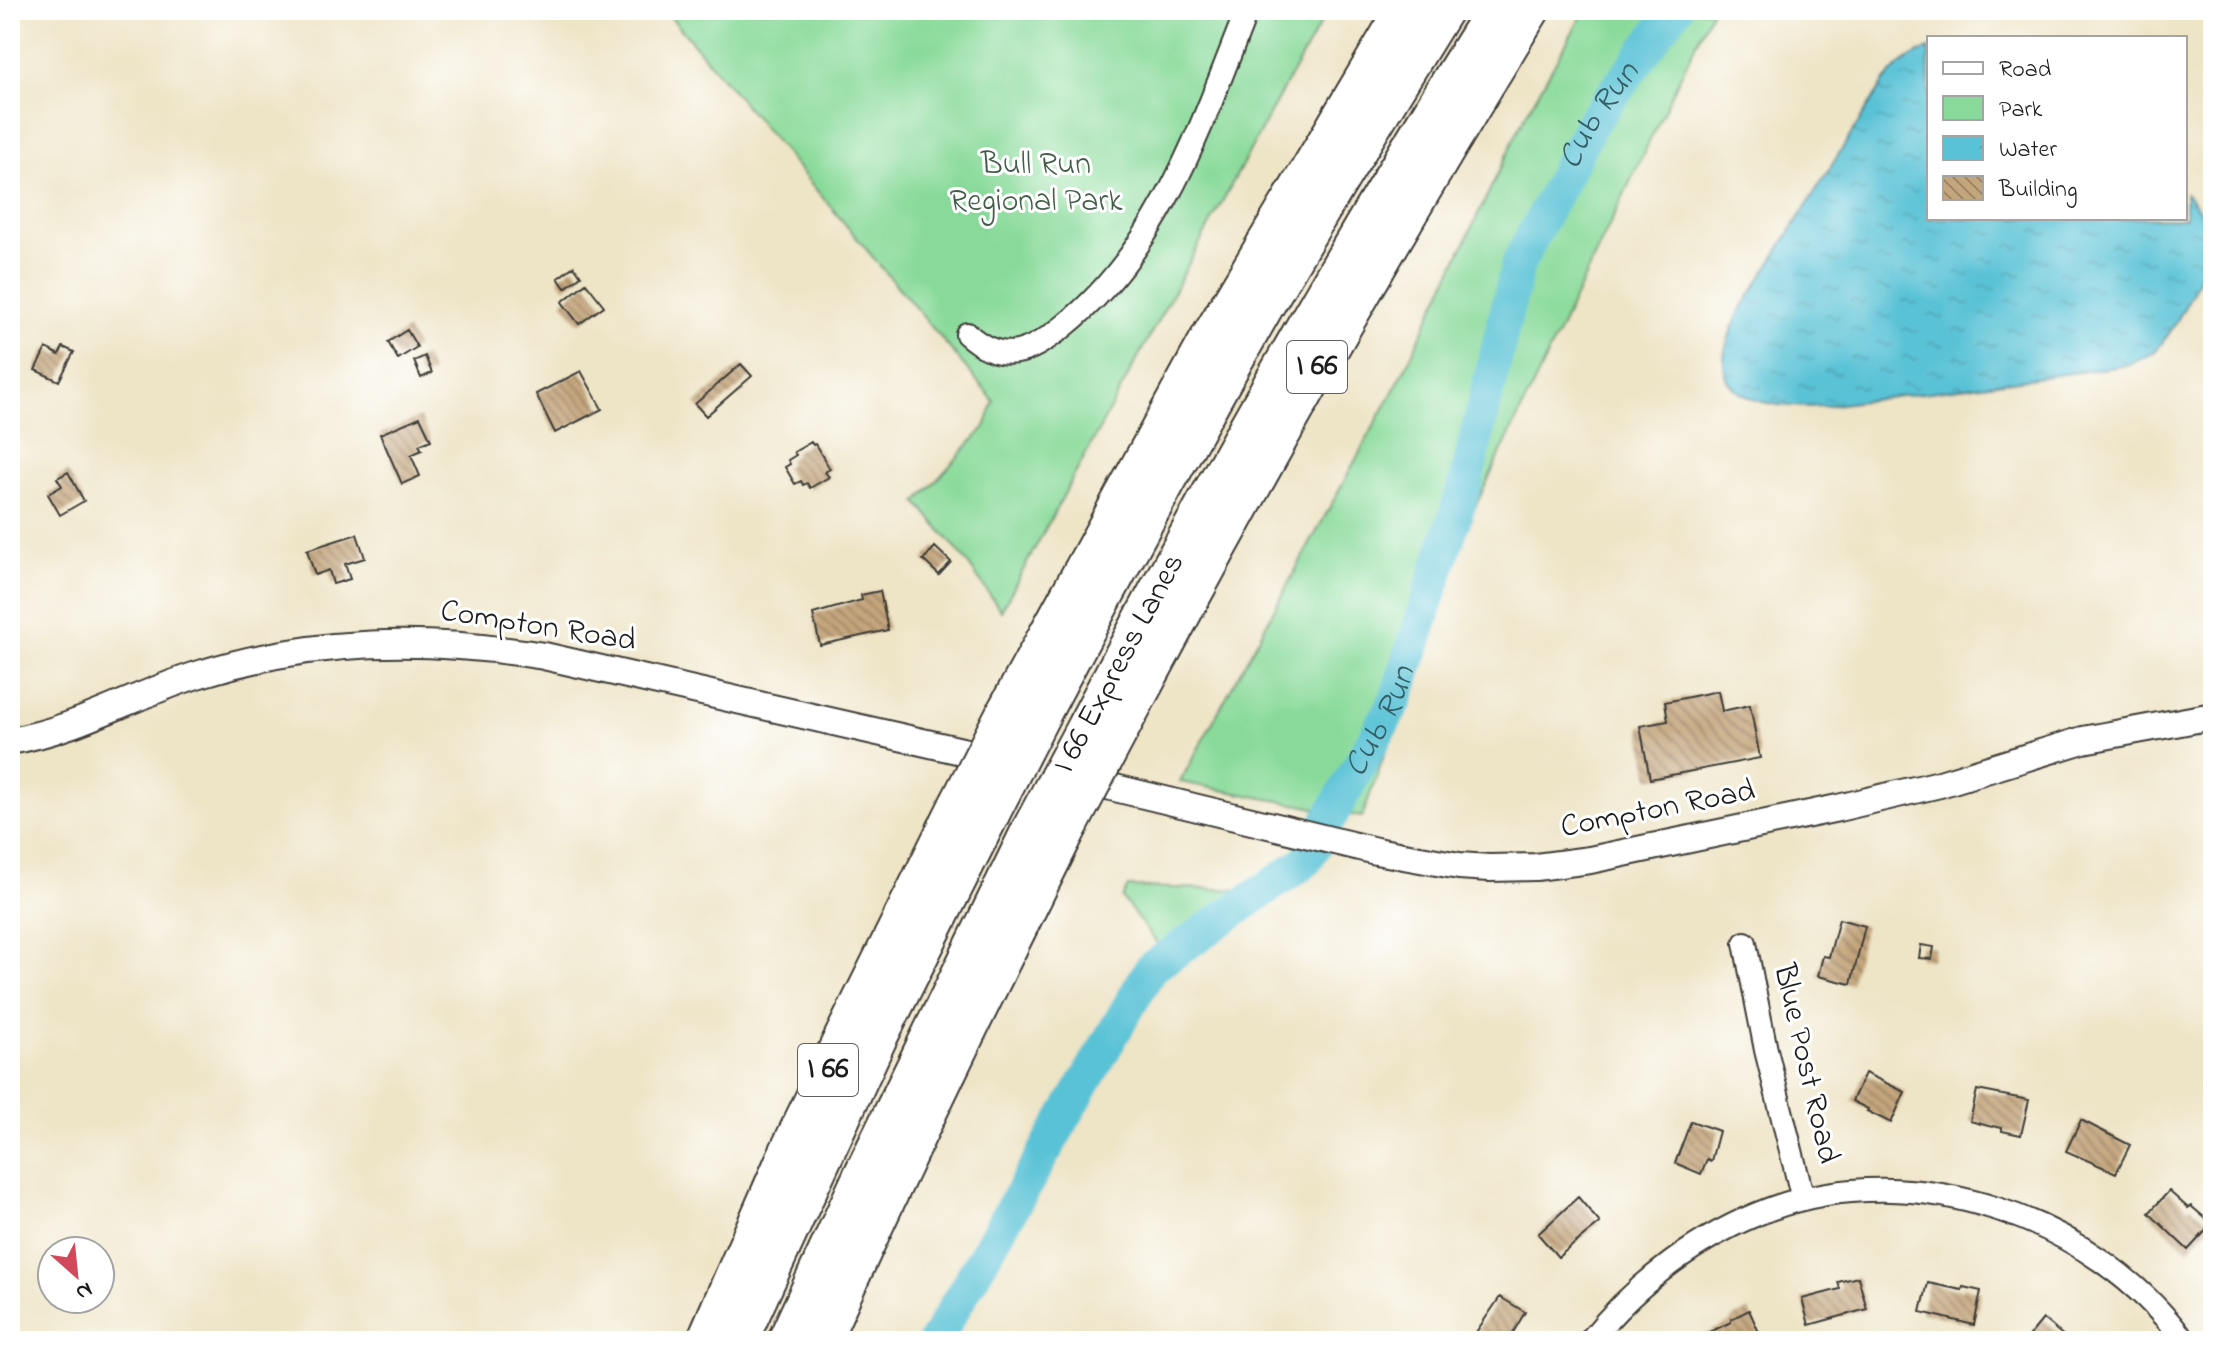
<svg xmlns="http://www.w3.org/2000/svg" width="2223" height="1351" font-family="'Indie Flower',sans-serif">
<style>
.park{fill:#89da9a;stroke:#527b5b;stroke-width:2}
.water{fill:url(#water-ripples);stroke:#3b6f79;stroke-width:2}
.lines{fill:none;stroke-linecap:round;stroke-linejoin:round}
.river{stroke:#5ac2d6;stroke-width:34}
.building{fill:url(#building-back-hatch)}
.minor-casing{stroke:#3c3a36;stroke-width:26}
.tertiary-casing{stroke:#3c3a36;stroke-width:30}
.motorway-casing{stroke:#3c3a36;stroke-width:42}
.minor{stroke:#fff;stroke-width:22}
.tertiary{stroke:#fff;stroke-width:26}
.motorway{stroke:#fff;stroke-width:38}
.motorway-bridge-casing{stroke:#3c3a36;stroke-width:42;stroke-linecap:butt}
.motorway-bridge{stroke:#fff;stroke-width:38}
.labels{text-anchor:middle;dominant-baseline:central;stroke-width:6;stroke-linejoin:round;paint-order:stroke}
.shield{fill:#fff;stroke:#606060;stroke-width:2}
.shield-label{font-size:30px;font-weight:bold;fill:#1c1c1c}
.park-label{font-size:32px;fill:#425e48;stroke:#fff}
.street-label{font-size:32px;fill:#1c1c1c;stroke:#fff}
.water-label{font-size:34px;font-style:italic;fill:#355e66;stroke:#fff}
</style>
<defs>
<pattern id="water-ripples" width="26" height="14" patternUnits="userSpaceOnUse" patternTransform="scale(2)"><rect width="26" height="14" fill="#5ac2d6"/><path d="M2 4q2-2 4 0t4 0M15 11q2-2 4 0t4 0" fill="none" stroke="#4ea6b7"/></pattern>
<pattern id="building-back-hatch" width="6" height="6" patternUnits="userSpaceOnUse" patternTransform="scale(2)"><rect width="6" height="6" fill="#c4a67d"/><path d="M-1 5l2 2M0 0l6 6M5-1l2 2" fill="none" stroke="#9e8666"/></pattern>
</defs>
<rect width="100%" height="100%" fill="#fff"/>
<filter id="ink" filterUnits="userSpaceOnUse"><feTurbulence type="fractalNoise" baseFrequency=".0125" numOctaves="2"/><feDisplacementMap in="SourceGraphic" scale="16" xChannelSelector="R" yChannelSelector="G"/><feConvolveMatrix kernelMatrix="1 2 1 2 8 2 1 2 1" color-interpolation-filters="sRGB"/></filter>
<filter id="wash" filterUnits="userSpaceOnUse"><feTurbulence type="fractalNoise" baseFrequency=".006" numOctaves="4" result="noise"/><feDisplacementMap in="SourceGraphic" scale="32" xChannelSelector="R" yChannelSelector="G"/><feGaussianBlur stdDeviation="1.8" result="paint"/><feColorMatrix in="noise" values="0 0 0 0 0 0 0 0 0 0 0 0 0 0 0 0 0 1.4 0 .05"/><feComposite in="paint" operator="in"/></filter>
<g filter="url(#wash)">
<rect width="100%" height="100%" fill="#eee4c6"/>
<path class="park" d="M665,10h663l-47,83 -280,518 -37,-53 -47,-56 68,-75 9,-26z
M1585,10h127l-243,510 -107,297 -182,-35 222,-407 123,-259z
M1128,887l129,3 -83,75 -52,-67z"/>
<path class="water" d="M1929,49v169h256v-25c38,35 20,79 -2,117 -8,15 -16,29 -28,41 -9,8 -22,11 -33,15l-296,40c-32,2 -104,2 -102,-45 0,-16 9,-34 15,-48l145,-231c13,-16 25,-26 45,-33z"/>
<g class="lines">
<path class="river" id="s1" d="M935,1341l216,-373 154,-106 91,-162 69,-215 53,-221 73,-140 84,-114"/>
</g>
<g id="blocks">
<path class="building" d="M574,266l7,10 -16,12 -7,-10z
M586,283l18,23 -25,18 -17,-22z
M407,330l10,17 -19,12 -10,-17z
M63,347l11,5 -15,29 -24,-11 11,-22 13,7z
M425,356l7,17 -11,5 -7,-17z
M741,364l11,12 -46,40 -11,-12z
M581,371l21,38 -47,24 -19,-39z
M420,417l11,23 -12,5 3,5 -11,5 9,21 -18,8 -22,-50z
M811,442l2,3 2,-1 15,25 -5,3 4,5 -19,11 -3,-5 -4,2 -2,-4 -6,3 -10,-17 5,-3 -2,-4 8,-5 -2,-3z
M68,472l16,29 -24,14 -12,-21 14,-8 -5,-8z
M357,534l8,24 -20,6 5,15 -17,5 -4,-14 -14,5 -8,-25z
M935,547l16,15 -12,13 -16,-15z
M880,591l8,39 -68,15 -7,-31 49,-14 -1,-5z
M1718,691l4,20 28,-6 10,53 -110,21 -10,-53 28,-5 -3,-19z
M1839,919l26,7 -14,58 -33,-8 5,-20 6,1z
M1921,945l13,2 -2,12 -13,-1z
M1865,1073l40,19 -14,31 -24,-12 1,-2 -16,-8z
M1977,1090l52,10 -8,35 -19,-4v-3l-9,-2 -1,1 -22,-6z
M2081,1120l49,25 -14,28 -50,-22z
M1691,1121l28,10 -8,30 -4,-2 -6,15 -26,-11z
M2169,1191l19,17 3,-2 21,18 -24,26 -39,-37z
M1578,1197l22,26 -42,34 -20,-23z
M1858,1277l9,32 -58,16 -7,-26 38,-10 -2,-7z
M1928,1283l34,7 1,-3 18,4 -7,34 -53,-13z
M1500,1297l25,15 -17,29h-38z
M1749,1310l14,31h-59l-3,-5 30,-14v-3z
M2043,1319l27,22h-45z"/>
</g>
</g>
<g filter="url(#ink)">
<use href="#blocks" fill-opacity="0" stroke="#3c3a36" stroke-width="2"/>
<g class="lines">
<defs>
<path id="minor" d="M967,334c36,32 62,19 96,-7 99,-79 139,-204 184,-317
M1745,943l21,107 37,149
M1590,1341c46,-58 110,-106 180,-132 144,-54 325,10 414,132"/>
<path id="tertiary" d="M10,741c67,-11 125,-47 190,-67 116,-36 226,-37 344,-18l422,96
M1111,787l265,64 83,15 30,2 47,-1 54,-7 248,-52 102,-24 143,-44 130,-24"/>
<path id="motorway" d="M1006,712l203,-372 196,-330
M1039,718c72,-137 146,-273 223,-408 58,-101 120,-201 181,-300
M1088,723c127,-242 262,-481 407,-713
M1118,732c130,-245 267,-486 412,-722
M706,1341l79,-181 55,-115 119,-241
M738,1341l139,-302 114,-227
M787,1341l76,-166 168,-345
M821,1341c76,-170 158,-337 241,-503"/>
</defs>
<use href="#minor" class="minor-casing"/>
<use href="#tertiary" class="tertiary-casing"/>
<use href="#motorway" class="motorway-casing"/>
<use href="#minor" class="minor"/>
<use href="#tertiary" class="tertiary"/>
<use href="#motorway" class="motorway"/>
<defs>
<path id="motorway-bridge" d="M959,804l47,-92
M991,812l48,-94
M1031,830l57,-107
M1062,838l56,-106"/>
</defs>
<use href="#motorway-bridge" class="motorway-bridge-casing"/>
<use href="#motorway-bridge" class="motorway-bridge"/>
</g>
</g>
<g class="labels">
<g class="shield">
<rect x="1287" y="341" width="60" height="52" rx="6"/>
<rect x="798" y="1044" width="60" height="52" rx="6"/>
</g>
<g class="shield-label">
<text x="1317" y="367">I 66</text>
<text x="828" y="1070">I 66</text>
</g>
<g class="park-label">
<text x="1036" y="165">Bull Run<tspan x="1036" dy="37">Regional Park</tspan></text>
</g>
<g class="street-label">
<text transform="translate(538 627) rotate(9)">Compton Road</text>
<text transform="translate(1120 664) rotate(-62)">I 66 Express Lanes</text>
<text transform="translate(1658 810) rotate(-11)">Compton Road</text>
<text transform="translate(1805 1064) rotate(77)">Blue Post Road</text>
</g>
<g class="water-label">
<text stroke="none"><textPath href="#s1" startOffset="1426">Cub Run</textPath></text>
<text stroke="none"><textPath href="#s1" startOffset="778">Cub Run</textPath></text>
</g>
</g>
<rect width="2223" height="1351" fill="none" stroke="#fff" stroke-width="40"/>
<rect x="1927" y="36" width="260" height="184" fill="#ffffff" stroke="#a4a4a4" stroke-width="2"/>
<rect x="1943" y="62" width="40" height="12" fill="#ffffff" stroke="#a4a4a4" stroke-width="2"/>
<text x="1999" y="76" font-size="24" fill="#1c1c1c">Road</text>
<rect x="1943" y="96" width="40" height="24" fill="#89da9a" stroke="#a4a4a4" stroke-width="2"/>
<text x="1999" y="116" font-size="24" fill="#1c1c1c">Park</text>
<rect x="1943" y="136" width="40" height="24" fill="url(#water-ripples)" stroke="#a4a4a4" stroke-width="2"/>
<text x="1999" y="156" font-size="24" fill="#1c1c1c">Water</text>
<rect x="1943" y="176" width="40" height="24" fill="url(#building-back-hatch)" stroke="#a4a4a4" stroke-width="2"/>
<text x="1999" y="196" font-size="24" fill="#1c1c1c">Building</text>
<g transform="translate(76 1275) rotate(153)"><circle r="38" fill="#ffffff" stroke="#a4a4a4" stroke-width="2"/>
<path d="M0-6L14 30L0 20L-14 30Z" fill="#d1495b"/>
<text y="-12" font-size="22" font-weight="bold" text-anchor="middle" fill="#1c1c1c">N</text>
</g>
</svg>
